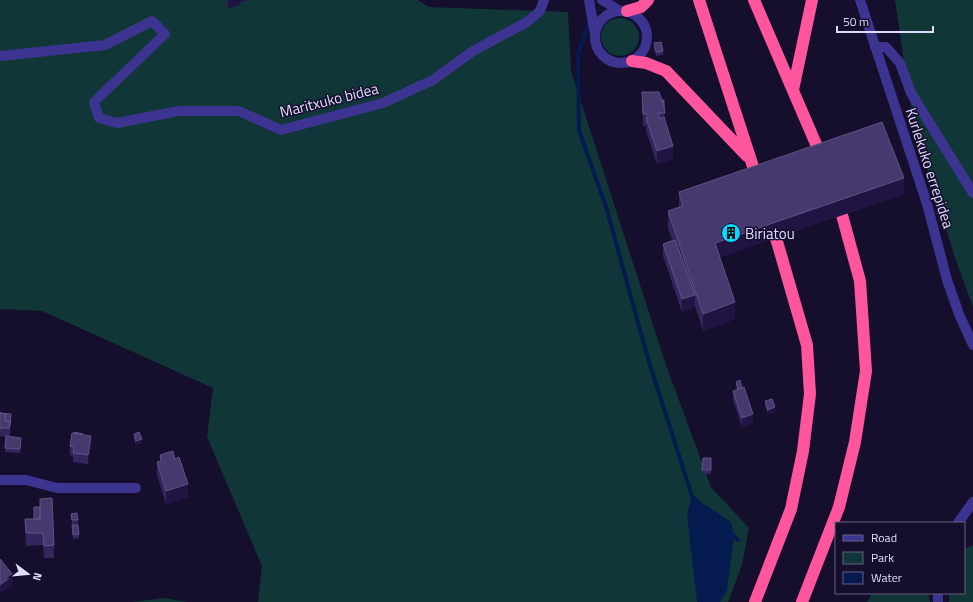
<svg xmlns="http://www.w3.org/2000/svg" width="973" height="602" font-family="'Titillium Web',sans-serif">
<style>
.green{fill:#103637}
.water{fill:#051b4f}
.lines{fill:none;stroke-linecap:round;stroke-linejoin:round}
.stream{stroke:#051b4f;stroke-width:4}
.minor{stroke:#3d3491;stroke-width:10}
.tertiary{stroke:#3d3491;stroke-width:10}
.motorway{stroke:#ff559d;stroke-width:12}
.wall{fill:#33265c}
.shaded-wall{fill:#1f1442}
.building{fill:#46396e;stroke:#5e5284}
.labels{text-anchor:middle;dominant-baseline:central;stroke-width:3;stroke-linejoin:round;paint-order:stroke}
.street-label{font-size:15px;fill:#e0daff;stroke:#150e2d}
.poi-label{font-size:15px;fill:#e0daff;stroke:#150e2d;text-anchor:start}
</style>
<rect width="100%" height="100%" fill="#150e2d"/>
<path class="green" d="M0,0h418l11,7 139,5 3,59 95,294 45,122 38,41 -7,37 -14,37h-470l4,-36 -55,-129 6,-49 -171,-77 -42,-2z
M895,0h78v307l-18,-49 -43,-142z
M601 37a19 19 0 1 1 38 0a19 19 0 1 1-38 0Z
M973,545v57h-24v-9h15v-44z
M872,593h56l2,9h-63z
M165,598l22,4h-54z"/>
<path class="water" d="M692,496l39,26 3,14 -7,54 -7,12h-23l-10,-88z"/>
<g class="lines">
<path class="stream" d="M588,25l-10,29 1,76 28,80 42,152 43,134 4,4
M730,532l8,8"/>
<path class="minor" d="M860,0l67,204 20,76 12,34 14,31
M875,47h11l14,16 11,30 62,100
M0,56l105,-11 47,-24 13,13 -71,68 5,16 18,5 62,-12h60l42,19 102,-27 50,-23 40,-29 54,-29 13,-11 4,-11
M0,480h26l31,8h79
M958,523l15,-21
M938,602v-9"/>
<path class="tertiary" d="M589,0l6,35
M602,0l18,11
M595 37a26 26 0 1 1 52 0a26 26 0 1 1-52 0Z"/>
<path class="motorway" d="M699,0l59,182
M754,0l68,158
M627,11l14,-4 7,-7
M632,61l14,2 20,8 81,85
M793,90l19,-90
M755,602l36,-93 12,-58 7,-57 -3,-49 -31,-107
M802,602l37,-95 16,-65 11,-71 -6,-90 -18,-66"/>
</g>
<path class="wall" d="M226,0h23l-9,2v3l-12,3z
M654,43l9,8v4l-7,1 -2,-8z
M642,92l22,14 1,14 8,39 -16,5 -11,-33v-5h-3z
M679,192l225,2 -184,63 15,62 -32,12 -8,-25v1l-13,5 -19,-56v-12l9,-4 -4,-12v-17l11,-3z
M736,382l17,41 -11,4 -9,-27v-9l4,-2 -1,-3z
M765,401l10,11 -7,2 -3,-8z
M0,413l11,5 -1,19 11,5 -1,11 -15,-1 1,-15 -6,-1z
M83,434l8,10 -3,20 -15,-2v-6l-3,-1v-9z
M134,434l8,9 -6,2 -2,-6z
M160,455l15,4 13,38 -22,7 -9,-29v-13h3z
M703,458h8v16h-9z
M40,499l14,46v13h-10l-1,-13 -17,1 -1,-27h9l6,-12z
M71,514l7,6v4l-6,1z
M72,525l7,9v4l-6,1z"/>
<path class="shaded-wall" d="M228,0h21l-9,2v3l-12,3z
M673,146v13l-16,5v-13z
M904,178v16l-189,65v-16z
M695,295v12l-13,5v-13z
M735,302v17l-32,12v-17z
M775,407v5l-7,2v-4z
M753,414v9l-11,4v-9z
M91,436v8l-3,20v-9z
M142,439v4l-6,2v-4z
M188,484v13l-22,7v-13z
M13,575v9l-13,10v-9z"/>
<path class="building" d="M661,42l2,9 -7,1 -2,-9z
M642,92h17l5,14 1,7h-7l2,6 4,-2 9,29 -16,5 -11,-33 2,-1 -1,-3h-4z
M662,100h2v6z
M882,122l22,56 -189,65 20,59 -32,12 -35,-103 15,-5 -4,-14z
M675,240l20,55 -13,4 -19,-55z
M740,380l2,8 -4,1 -2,-7z
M744,387l9,27 -11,4 -9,-27z
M772,399l3,8 -7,3 -3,-9z
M0,413l5,1v7h5l-1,7h-9z
M0,413l11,1 -1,11v-4h-5v-7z
M74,432l9,2 -9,-1z
M139,432l3,7 -6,2 -2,-7z
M72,433l19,3 -3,19 -15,-2 1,-6 -4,-1z
M6,436l15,2 -1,11 -15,-1z
M173,451l2,8 4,-2 9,27 -22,7 -9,-29 4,-1 -1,-6z
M703,458h8v12h-9z
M52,498l2,47 -10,1 -1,-13h-17l-1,-14h15v-20z
M34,507h6v12h-6z
M77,513l1,7h-6l-1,-6z
M72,525h6l1,9 -6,1z
M0,559l13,16 -13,10z"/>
<defs>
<symbol id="building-disc" viewBox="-11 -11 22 22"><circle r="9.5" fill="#06d8ff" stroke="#150e2d"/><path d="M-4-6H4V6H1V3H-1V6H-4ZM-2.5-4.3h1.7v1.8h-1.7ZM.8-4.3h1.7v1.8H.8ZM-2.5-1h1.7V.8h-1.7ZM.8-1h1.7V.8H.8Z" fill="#111"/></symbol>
</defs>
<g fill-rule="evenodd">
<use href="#building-disc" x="720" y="222" width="22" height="22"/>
</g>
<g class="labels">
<g class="street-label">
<text transform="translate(329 100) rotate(-14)">Maritxuko bidea</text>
<text transform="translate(930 168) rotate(72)">Kurlekuko errepidea</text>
</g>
<g class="poi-label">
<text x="745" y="233">Biriatou</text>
</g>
</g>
<rect x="835" y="522" width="130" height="72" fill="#150e2d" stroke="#666081"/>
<rect x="843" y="535" width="20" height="6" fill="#3d3491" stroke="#666081"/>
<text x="871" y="542" font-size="12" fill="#e0daff">Road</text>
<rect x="843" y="552" width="20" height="12" fill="#103637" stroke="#666081"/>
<text x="871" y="562" font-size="12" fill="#e0daff">Park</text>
<rect x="843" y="572" width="20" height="12" fill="#051b4f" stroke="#666081"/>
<text x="871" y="582" font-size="12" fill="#e0daff">Water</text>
<g transform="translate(28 574) rotate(106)" stroke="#150e2d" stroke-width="3" paint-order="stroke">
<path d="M0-3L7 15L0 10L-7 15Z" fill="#e0daff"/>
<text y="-6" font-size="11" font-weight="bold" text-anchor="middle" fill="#e0daff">N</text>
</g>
<path d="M837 26v6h96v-6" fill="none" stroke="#e0daff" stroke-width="2"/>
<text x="843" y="26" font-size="12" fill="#e0daff" stroke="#150e2d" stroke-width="3" paint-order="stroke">50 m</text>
</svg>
